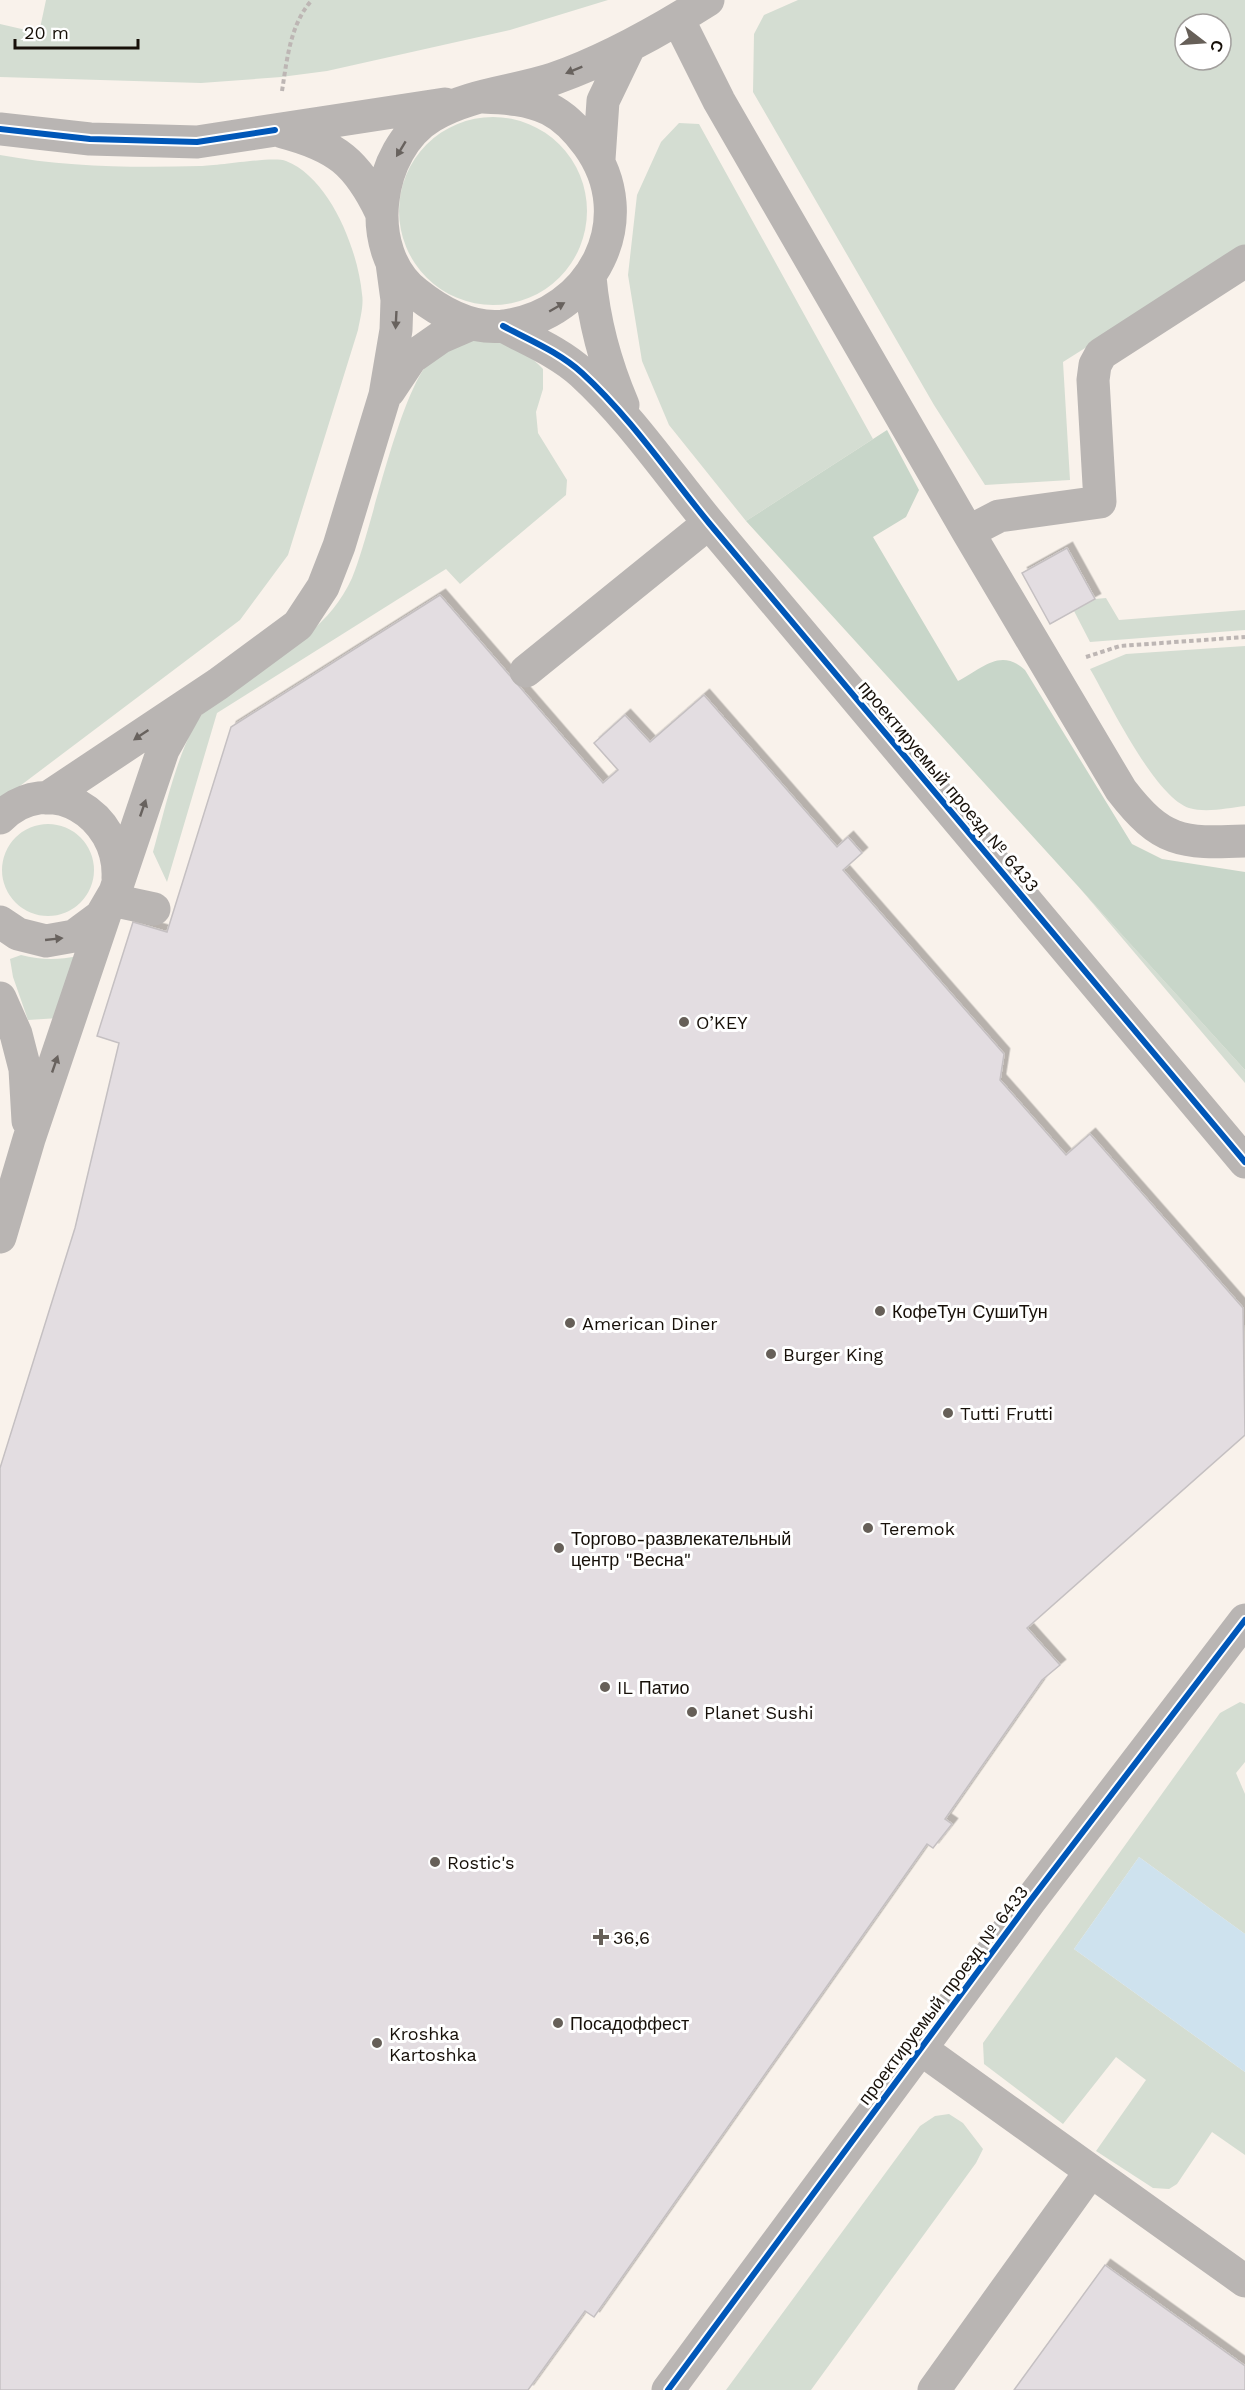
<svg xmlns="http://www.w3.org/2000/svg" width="1245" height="2390" font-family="'Work Sans',sans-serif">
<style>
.green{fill:#d4ddd2;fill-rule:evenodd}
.forest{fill:#c8d6c9}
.water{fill:#cee2ee}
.building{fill:#e3dde1;stroke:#c5c0c2;stroke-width:1.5;filter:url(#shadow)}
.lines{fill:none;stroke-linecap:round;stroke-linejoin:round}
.path{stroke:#bdb6b4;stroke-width:4;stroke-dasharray:4.5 3;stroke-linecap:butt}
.minor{stroke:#b9b5b3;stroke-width:33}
.cycleway-casing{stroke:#fff;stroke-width:10}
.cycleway{stroke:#0057b8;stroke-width:6}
.oneway{fill:#68625e}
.poi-dot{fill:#665f58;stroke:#fff;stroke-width:2}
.labels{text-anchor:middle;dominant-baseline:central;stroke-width:6;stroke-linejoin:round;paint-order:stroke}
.street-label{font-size:18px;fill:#171009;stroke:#fff}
.poi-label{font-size:18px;fill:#171009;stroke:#fff;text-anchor:start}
</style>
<defs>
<filter id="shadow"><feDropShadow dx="5.5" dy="-5.5" stdDeviation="0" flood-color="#0004"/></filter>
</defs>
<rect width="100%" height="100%" fill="#f9f2eb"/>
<path class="green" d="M46,0h562l-98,30 -183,41 -46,6 -80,6 -201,-6v-53l39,9z
M798,0h447v247l-182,115 7,118 -85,5 -51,-80 -181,-313 1,-58 10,-19zM1185,24h36v36h-36z
M399 211a94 94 0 1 1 188 0a94 94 0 1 1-188 0Z
M679,123l20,1 174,315 -127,82 -77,-96 -27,-64 -14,-86 9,-80 24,-53z
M0,155c66,12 133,13 200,11 18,0 73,-10 86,-5 44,17 72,89 76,133 2,11 -2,25 -4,36l-70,225 -48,65 -240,181z
M482,339c29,4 41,9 61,30v20l-7,23 2,21 29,47 -1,15 -106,89 -14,-15 -229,144 -50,169 -14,-30c11,-38 28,-120 56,-146 50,-48 112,-61 143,-128 20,-47 49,-198 84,-223 14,-11 30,-14 46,-16z
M1106,598l13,22 126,-10v20l-155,12 -16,-31 21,-12z
M1245,646v160c-17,2 -39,7 -56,2 -35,-12 -79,-105 -99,-139l36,-15z
M2 870a46 46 0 1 1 92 0a46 46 0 1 1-92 0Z
M1078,886l167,184v13z
M21,955c20,5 37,5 57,1l-19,62 -31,2 -15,-43 -3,-18z
M1240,1702l5,2v58l-9,11 9,21v140l-106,-77 -65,92 171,123v83l-33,-23 -35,52 -8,5 -16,-1 -57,-37 50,-71 -30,-23 -53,67 -79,-60 -1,-21 237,-330z
M949,2114l14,9 20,26 -7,14 -165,227h-85l194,-264 15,-10z"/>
<path class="forest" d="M887,430l32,60 -13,27 -33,20 85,144c24,-12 42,-34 67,-11l107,174 30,15 83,13v198l-499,-549z"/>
<path class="water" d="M1139,1857l106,77v138l-171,-123z"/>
<path class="building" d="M1067,548l28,51 -45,25 -28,-51z
M440,595l163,188 15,-13 -24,-27 31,-28 25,27 54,-47 133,152 11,-10 14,16 -19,17 161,184 -4,26 66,75 24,-21 153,174 2,127 -218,193 33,37 -18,15 -97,139 7,5 -19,24 -6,-4 -333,473 -9,-6 -57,79h-528v-922l75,-240 44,-185 -22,-7 36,-114 34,10 64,-205z
M1105,2265l140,101v24h-231z"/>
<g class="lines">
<path class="path" d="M282,91c5,-31 8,-67 30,-91
M1086,657l34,-11 125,-9"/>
<path class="minor" d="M678,19l41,82 249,431 153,258c40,52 60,54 124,51
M483,97c23,1 45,2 66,12 16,8 29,22 39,36 54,74 4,170 -84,181 -33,4 -63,-13 -88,-33 -54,-42 -40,-144 16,-177 37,-22 81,-24 121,-37 55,-19 106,-48 155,-79
M0,129l90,10 107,3 248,-38
M283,132c53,14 74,30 98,80
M599,159l4,-58 26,-54
M590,277c4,46 15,86 33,128
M503,326c26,14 56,26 79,47 48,44 86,100 127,150l536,639
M389,391l22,-33 30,-21 30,-13
M968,532l31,-16 101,-14 -7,-122 2,-15 6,-11 144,-93
M526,671l183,-148
M47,798l171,-114 80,-59 25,-38 16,-41 46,-151 11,-65 1,-30 -5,-37
M0,818c49,-49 121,-3 118,60
M112,900l42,9
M0,922l18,12 28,7 28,-5 27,-20 14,-24 48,-142 24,-43
M0,998l16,36 9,35 3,52
M0,1237l29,-98 78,-231
M921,2049l170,122
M668,2390l362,-489 215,-281
M934,2390l157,-219 154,110"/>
<defs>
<path id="cycleway" d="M0,129l90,10 107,3 78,-12
M503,326c26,14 56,26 79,47 48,44 86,100 127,150l536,639
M668,2390l362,-489 215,-281"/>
</defs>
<use href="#cycleway" class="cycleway-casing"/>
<use href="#cycleway" class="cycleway"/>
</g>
<defs><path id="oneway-solid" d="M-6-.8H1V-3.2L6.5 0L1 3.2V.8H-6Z" transform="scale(1.5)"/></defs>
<g class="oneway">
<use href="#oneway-solid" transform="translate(574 70) rotate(158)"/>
<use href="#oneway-solid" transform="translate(401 149) rotate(121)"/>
<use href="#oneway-solid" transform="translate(557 307) rotate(-30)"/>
<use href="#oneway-solid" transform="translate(396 320) rotate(93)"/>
<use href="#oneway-solid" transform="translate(141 735) rotate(146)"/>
<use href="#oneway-solid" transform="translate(143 808) rotate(-71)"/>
<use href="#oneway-solid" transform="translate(54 939) rotate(-6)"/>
<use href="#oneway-solid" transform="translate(55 1064) rotate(-71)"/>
</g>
<g class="poi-dot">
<circle cx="684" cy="1022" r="6"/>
<circle cx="880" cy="1311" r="6"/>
<circle cx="570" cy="1323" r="6"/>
<circle cx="771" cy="1354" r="6"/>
<circle cx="948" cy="1413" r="6"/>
<circle cx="868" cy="1528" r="6"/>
<circle cx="559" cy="1548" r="6"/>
<circle cx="605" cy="1687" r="6"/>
<circle cx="692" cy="1712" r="6"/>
<circle cx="435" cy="1862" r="6"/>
<path d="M598 1928h6v6h6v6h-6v6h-6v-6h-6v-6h6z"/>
<circle cx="558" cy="2023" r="6"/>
<circle cx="377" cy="2043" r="6"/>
</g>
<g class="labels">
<g class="street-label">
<text transform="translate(949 786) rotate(50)">проектируемый проезд № 6433</text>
<text transform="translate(943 1995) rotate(-53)">проектируемый проезд № 6433</text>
</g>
<g class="poi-label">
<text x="696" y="1022">O’KEY</text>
<text x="892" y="1311">КофеТун СушиТун</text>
<text x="582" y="1323">American Diner</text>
<text x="783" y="1354">Burger King</text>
<text x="960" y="1413">Tutti Frutti</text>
<text x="880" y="1528">Teremok</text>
<text x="571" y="1538">Торгово-развлекательный<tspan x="571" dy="21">центр "Весна"</tspan></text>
<text x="617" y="1687">IL Патио</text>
<text x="704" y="1712">Planet Sushi</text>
<text x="447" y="1862">Rostic's</text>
<text x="613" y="1937">36,6</text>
<text x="570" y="2023">Посадоффест</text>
<text x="389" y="2033">Kroshka<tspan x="389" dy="21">Kartoshka</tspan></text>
</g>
</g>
<g transform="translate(1203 42) rotate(107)"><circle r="28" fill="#ffffff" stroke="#a29f9d" stroke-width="1.5"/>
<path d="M0-4.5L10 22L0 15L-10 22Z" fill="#665f58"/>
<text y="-9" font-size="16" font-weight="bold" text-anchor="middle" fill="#171009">С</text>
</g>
<path d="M15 39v9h123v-9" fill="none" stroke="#171009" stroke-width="3"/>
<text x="24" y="39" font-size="18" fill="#171009" stroke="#ffffff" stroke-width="4.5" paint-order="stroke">20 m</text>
</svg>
